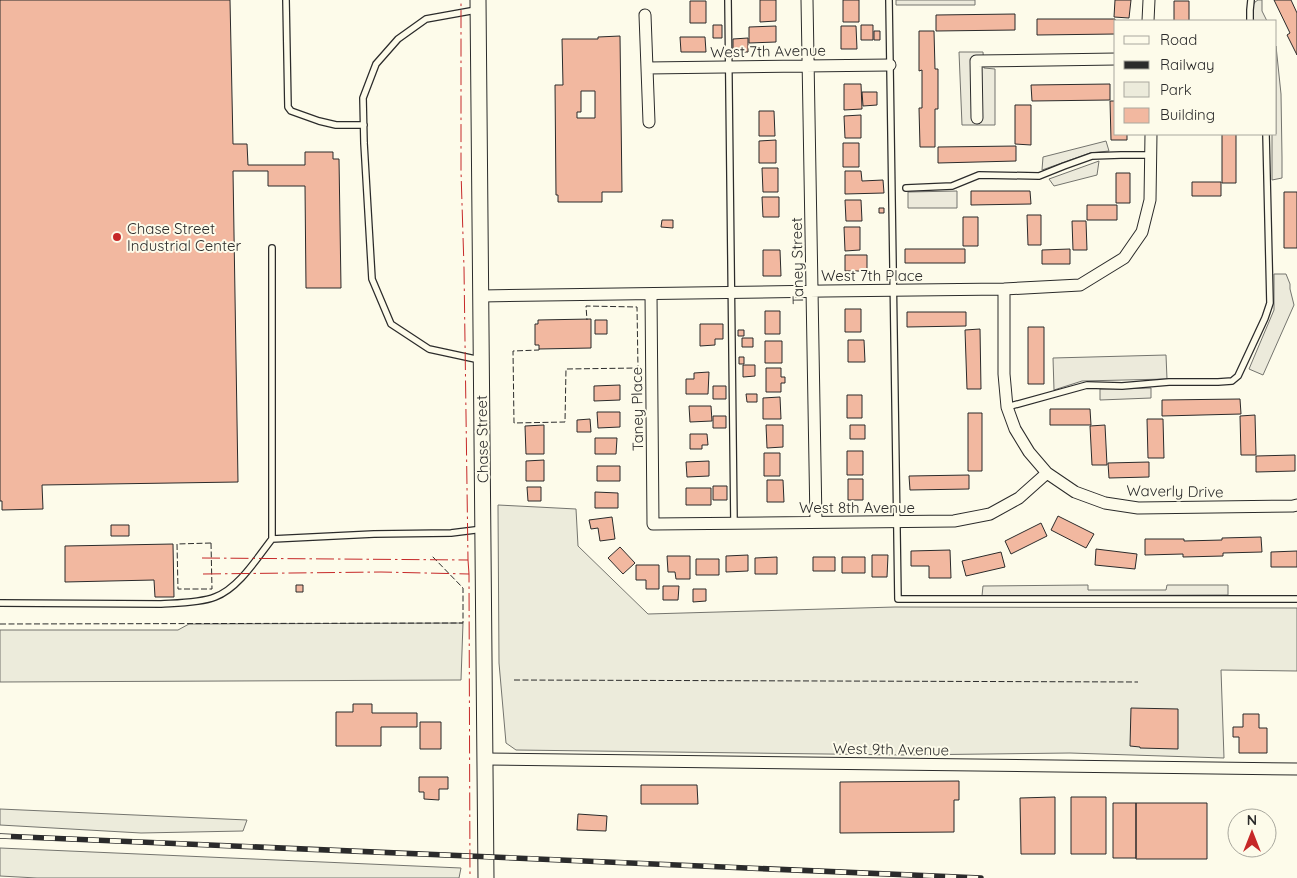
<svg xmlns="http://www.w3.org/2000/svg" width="1297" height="878" font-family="Quicksand,sans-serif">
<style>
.green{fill:#ecebdb;stroke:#74746e}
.parking{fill:#eceadb;stroke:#74746e}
.building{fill:#f2b8a0;stroke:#2b2b2b;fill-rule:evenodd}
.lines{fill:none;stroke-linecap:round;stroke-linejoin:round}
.lane-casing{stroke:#2b2b2b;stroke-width:8}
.street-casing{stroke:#2b2b2b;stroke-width:13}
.secondary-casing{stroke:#2b2b2b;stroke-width:17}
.lane{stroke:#fdfbea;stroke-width:5.5}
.street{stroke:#fdfbea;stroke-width:11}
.secondary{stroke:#fdfbea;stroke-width:15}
.rail-casing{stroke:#2b2b2b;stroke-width:5.5}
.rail{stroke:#fdfbea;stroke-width:4;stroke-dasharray:11;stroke-linecap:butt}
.fence{stroke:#2b2b2b;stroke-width:1;stroke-dasharray:6 2.5;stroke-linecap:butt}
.power{stroke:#c62828;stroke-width:1;stroke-dasharray:18 4 2.5 4;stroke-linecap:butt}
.poi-dot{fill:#c62828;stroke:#fdfbea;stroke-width:2}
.labels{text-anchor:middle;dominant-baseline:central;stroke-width:4;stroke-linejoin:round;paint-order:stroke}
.street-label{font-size:15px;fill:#2b2b2b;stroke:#fdfbea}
.poi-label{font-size:15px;fill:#2b2b2b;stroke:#fdfbea;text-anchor:start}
</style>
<rect width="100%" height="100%" fill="#fdfbea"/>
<path class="green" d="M498,505l78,4 2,37 70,68 247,-7 402,1v63l-76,-1 3,88 -154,-5 -166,2 -388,-5 -10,-7 -7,-80z
M463,623l-2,57 -461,2v-52h178l11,-6z
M0,809l247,11 -4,11 -102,2 -141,-8z
M0,848l461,20 -2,10h-422l-37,-2z"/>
<path class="parking" d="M896,0h79v5h-79z
M1258,0h4v11l5,10h-13l-3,-12 4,-7z
M1276,46l5,48 1,63v21l-10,2v-46h4z
M959,52h24l1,16 11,1v56h-33z
M1106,141l3,10 -19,2 -48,17 1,-13z
M1099,161l-2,14 -43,11 -5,-7z
M957,191v17h-49v-16z
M1274,274h12l4,10v5l4,16 -31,70 -14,-6 25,-59z
M1166,355l1,24 -85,2 -28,9 -1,-32z
M1151,388v10l-51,2v-11z
M1088,585v5h78l1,-5h61v10l-246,1 1,-10z"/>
<path class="building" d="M0,0h230l3,144h14l1,21h57v-13h28v7h6l2,129h-35l-1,-102h-37v-15h-35l5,311 -196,3 1,24 -41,1v-9h-2z
M760,0h16v21l-16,1z
M843,0h16v22h-16z
M1115,0h16l-2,18 -15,-1z
M1274,0h17l6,13v42l-10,-20 3,-2z
M690,1h16v22h-16z
M1174,1h15v20h-15z
M1015,14v16l-79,1v-16z
M1037,19h78l1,15 -79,1z
M713,25h9v13h-9z
M861,25h12v15h-12z
M776,26v16l-27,1v-16z
M841,26h15l1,23h-16z
M874,31h6v9h-6z
M919,31h15l1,38h3v40h-3v38h-15l-1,-39h3v-38l-3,1z
M620,36l2,156h-20v10h-44v-7h-2l-1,-110h8l-1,-46h36v-2zM581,91h14v27h-18v-6h4z
M680,37h25l1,15h-25z
M748,38v14h-15v-13z
M844,84h17l1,25 -18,1z
M1110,84v16l-78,1 -1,-16z
M862,92h15v13l-14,1z
M1110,101h6v33h11v6h-16z
M1015,105h16v40l-16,-1z
M759,111h15l1,25h-16z
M861,115v23h-16l-1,-22z
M1222,134h14v49h-14z
M776,140v23h-17v-22z
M843,143h16v24h-16z
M1016,146v15l-78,2v-16z
M762,168h16v24h-15z
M845,171h16l1,10 21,-1 1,13 -39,1z
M1116,173h14v30h-14z
M1192,182h29v14h-29z
M971,191h59l1,13 -60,1z
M1284,192h13v56h-13z
M762,197h17v20h-16z
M845,200h16l1,21h-16z
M1087,205h30v15h-30z
M879,208h5v5h-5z
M1027,215h14v30h-13z
M963,217h15v29h-15z
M662,220h11v8l-12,-1z
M1072,221h14l1,29h-14z
M844,227h16v23l-15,1z
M905,249h60v14h-60z
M1070,249v15h-28v-14z
M763,250h17l1,26h-18z
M845,255h22v16h-22z
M845,309h16v23h-16z
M765,311h15v23h-15z
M907,312h59v14l-59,1z
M591,319v29l-52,1v-4h-4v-21h3v-4z
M595,320h12v14h-12z
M700,324h23v15h-8v6l-15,1z
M1028,327h16v57h-16z
M980,329l1,60h-14l-2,-59z
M738,330h6v6h-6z
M742,338h11v9h-11z
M848,340h16l1,22h-17z
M765,341h17v22h-17z
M739,357h5v7h-5z
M743,365h12v11l-12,1z
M766,368h15v9h4v6h-4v9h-15z
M709,372l-1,22h-22v-15h8v-6z
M620,385v15l-26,1v-15z
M713,386h13v13h-13z
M746,394h11v8h-10z
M847,395h15v23h-15z
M780,397l1,22h-18v-21z
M1240,399l1,15 -79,2v-16z
M689,406h22l1,15 -22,1z
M1050,409h40l1,16h-41z
M597,412h23v15l-22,1z
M968,413h14v58h-14z
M1255,415l1,40h-15l-1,-39z
M713,416h13v12h-13z
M590,419l1,13h-14v-12z
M1147,419h16l1,39h-16z
M544,425v29h-18l-1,-28z
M766,425h17v22l-16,1z
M850,425h15v14h-15z
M1105,425l2,40h-15l-2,-39z
M690,434h17l1,11h-6v4h-12z
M595,438h22l-1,16h-21z
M847,451h16v24h-16z
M764,453h16v23h-16z
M1295,455v16l-39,1v-16z
M544,460v21h-18v-20z
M709,461v15l-22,1 -1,-15z
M1149,462v15l-40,1 -1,-15z
M597,466h23v15h-23z
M969,475v14l-59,1 -1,-14z
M848,479h15v21h-15z
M767,480h16l1,22h-17z
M713,486h14v14h-14z
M527,487h14v14h-13z
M686,488h25v17h-25z
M595,492l23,1v15h-23z
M1058,516l36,18 -8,14 -35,-18z
M612,517l3,22 -15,2 -2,-13 -7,1 -2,-9z
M1041,523l6,13 -36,18 -6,-13z
M111,525h18v11h-18z
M1261,537l1,15 -39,1v3l-40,1v-3l-38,1v-16h39v2l38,-1v-2z
M173,544l1,53h-19l-1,-17 -89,2v-36z
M620,547l15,16 -12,11 -15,-16z
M1096,549l41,5 -2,15 -40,-4z
M950,550l1,28h-22v-12h-18v-15z
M1297,551v16h-26v-15z
M1001,552l4,15 -39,9 -4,-15z
M748,555v16l-22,1v-16z
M872,555h16l-1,22h-15z
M667,556h23v23h-14l-1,-7h-7z
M777,557v17h-22v-16z
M813,557h22v14h-22z
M842,557h23v16h-23z
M696,559h23v16h-23z
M636,565h23v24h-13v-9h-10z
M296,585h7v7h-7z
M663,586h16l-1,14h-15z
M693,589h13v12l-13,1z
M353,704h19v9h45v14h-36v19h-45v-34h17z
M1131,708l47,1v40l-38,-1v-1l-10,-1z
M1243,714h16v14h8v25h-28v-16h-6v-10h10z
M420,722h21v27h-21z
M419,777h29v12h-9v11l-15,-1v-7h-5z
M959,781v19h-5v32l-114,1v-51z
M641,785h56l1,19h-57z
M1055,797v57h-34l-1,-56z
M1071,797h35v57h-35z
M1113,803h23v55h-23z
M1136,803h71v56h-71z
M578,814l29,2 -1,15 -29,-1z"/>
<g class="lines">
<defs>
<path id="lane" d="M286,0l2,107 3,4 28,10 17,4h28
M728,0l6,523
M889,0l9,599h399
M476,10l-50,9 -28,20 -22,25 -13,34 1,45 8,136 19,45 38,25 51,11
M1250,21v-11l1,-10
M906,188l46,-2 27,-11 60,1 25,-10 28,-10 29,-1h30
M272,248v291
M1007,407l80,-22 35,1 47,-4h49l14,-1 6,-5 27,-58 5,-15 -4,-169
M0,603l161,1c16,-1 39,-1 54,-7 24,-9 42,-39 57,-58l102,-5 77,-1 32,-4"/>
<path id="street" d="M807,0l9,522
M645,15l4,107
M1148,21l1,-21
M647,68l243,-3
M977,118l-1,-57 140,-2
M1004,289v85l3,33 8,22 14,23 18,21 28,19 30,11 33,5 155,-2 4,-1
M651,294l2,230 301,-3 36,-7 29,-16 28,-25
M481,296l344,-5 179,-2 76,-4 44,-27 18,-26 8,-32 1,-66
M486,759l811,10"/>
<path id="secondary" d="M478,0l8,878"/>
</defs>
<use href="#lane" class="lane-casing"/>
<use href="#street" class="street-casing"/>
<use href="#secondary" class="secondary-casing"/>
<use href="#lane" class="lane"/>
<use href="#street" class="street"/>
<use href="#secondary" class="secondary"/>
<defs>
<path id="rail" d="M0,836l981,42"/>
</defs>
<use href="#rail" class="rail-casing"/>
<use href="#rail" class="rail"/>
<path class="fence" d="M539,349v1l-26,1 1,72 51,-1 1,-53 72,-1 -1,-61 -51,-1 1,14
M211,543l1,46h-34l-1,-45z
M0,624l463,-1v-35l-31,-32
M514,680l624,2"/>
<path class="power" d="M202,558l266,2 -4,-292 -3,-97v-171
M468,560l1,14
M203,574l178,-2 88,2 1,304"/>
</g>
<circle class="poi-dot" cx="117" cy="237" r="5"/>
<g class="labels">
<g class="street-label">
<text transform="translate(768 51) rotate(-1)">West 7th Avenue</text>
<text transform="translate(797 261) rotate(-91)">Taney Street</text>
<text x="872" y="275">West 7th Place</text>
<text transform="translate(637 409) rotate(-91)">Taney Place</text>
<text transform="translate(482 439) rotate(-91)">Chase Street</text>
<text transform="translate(1175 491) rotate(1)">Waverly Drive</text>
<text x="857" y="507">West 8th Avenue</text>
<text transform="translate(891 749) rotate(1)">West 9th Avenue</text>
</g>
<g class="poi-label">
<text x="127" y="228">Chase Street<tspan x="127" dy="17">Industrial Center</tspan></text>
</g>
</g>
<rect x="1114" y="20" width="162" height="115" fill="#fdfbea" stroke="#a9a89e"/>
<rect x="1124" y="36" width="25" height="8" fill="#fdfbea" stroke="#a9a89e"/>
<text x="1160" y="45" font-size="15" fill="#2b2b2b">Road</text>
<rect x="1124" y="61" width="25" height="8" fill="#2b2b2b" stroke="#a9a89e"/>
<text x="1160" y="70" font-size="15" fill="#2b2b2b">Railway</text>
<rect x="1124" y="82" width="25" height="15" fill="#ecebdb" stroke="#a9a89e"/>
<text x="1160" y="95" font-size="15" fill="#2b2b2b">Park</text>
<rect x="1124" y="108" width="25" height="15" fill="#f2b8a0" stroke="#a9a89e"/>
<text x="1160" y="120" font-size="15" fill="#2b2b2b">Building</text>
<g transform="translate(1252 833)"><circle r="24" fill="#fdfbea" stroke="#a9a89e"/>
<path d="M0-4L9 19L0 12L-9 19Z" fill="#c62828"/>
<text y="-8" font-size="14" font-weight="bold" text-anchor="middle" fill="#2b2b2b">N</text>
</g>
</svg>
